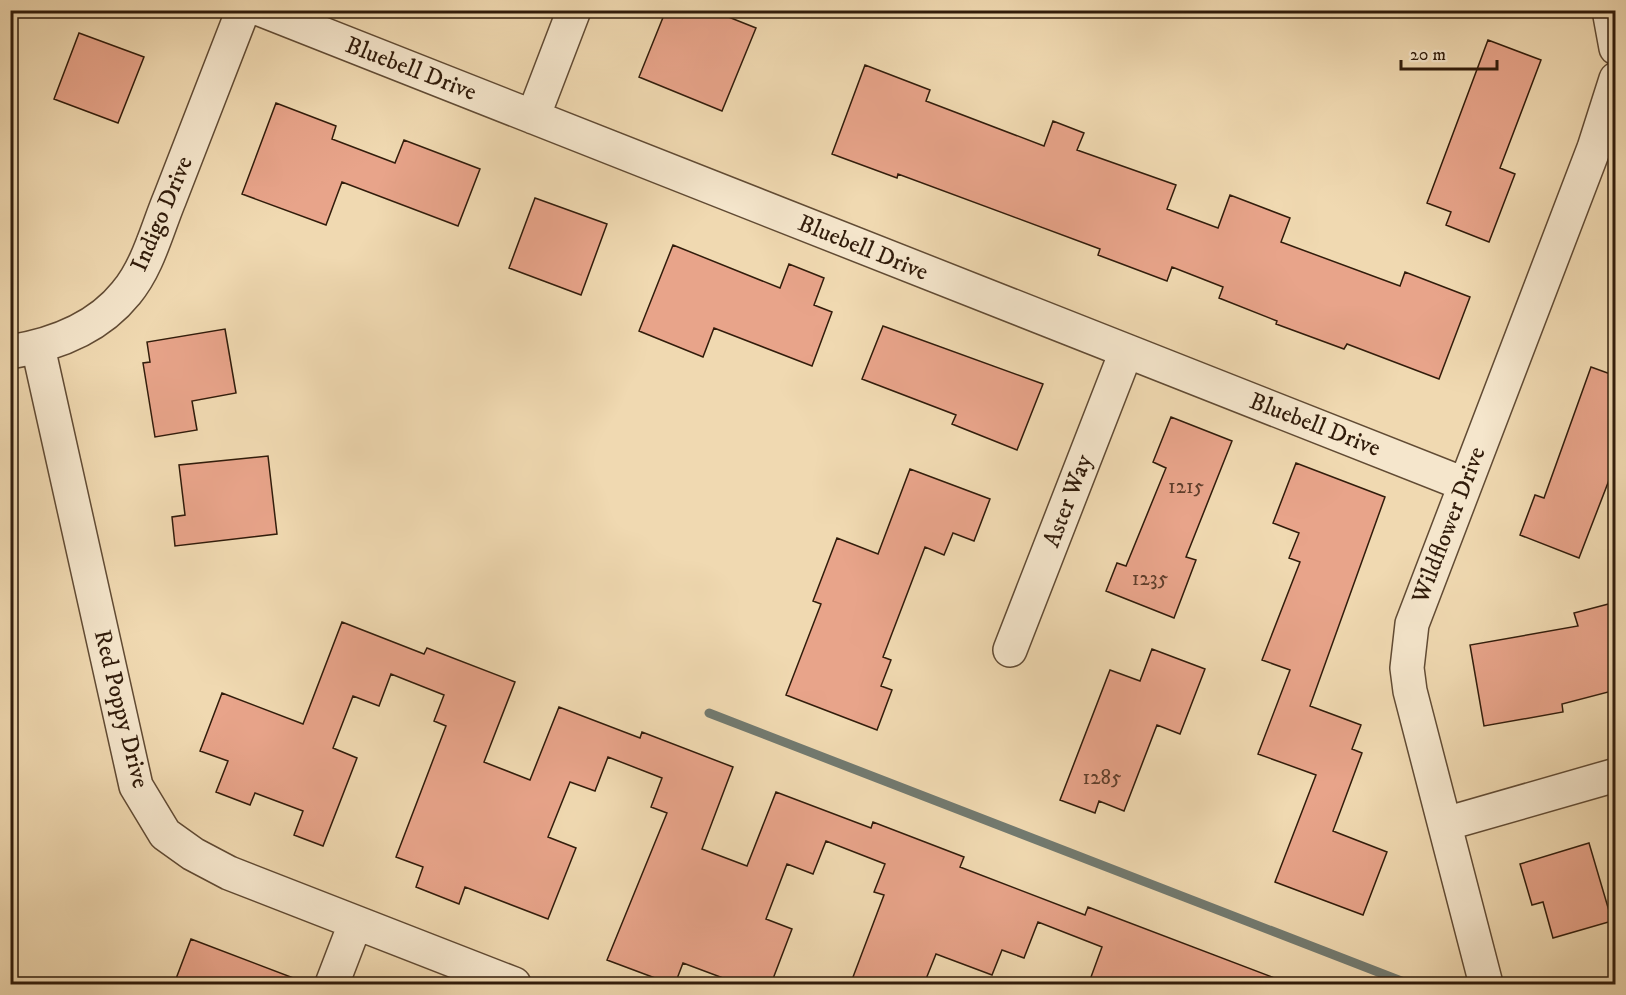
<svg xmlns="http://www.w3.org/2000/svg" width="1626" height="995" font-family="'IM FELL DW Pica',serif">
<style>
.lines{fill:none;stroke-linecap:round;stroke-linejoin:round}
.stream{stroke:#727a70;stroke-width:9}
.building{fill:#e8a48a;stroke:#311c0b;stroke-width:1.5}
.minor-casing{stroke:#614b34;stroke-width:36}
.minor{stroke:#f5e6cc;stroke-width:33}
.labels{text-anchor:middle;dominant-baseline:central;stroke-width:6;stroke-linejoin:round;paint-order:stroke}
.number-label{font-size:21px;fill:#5f3e2b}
.street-label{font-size:24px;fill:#311c0b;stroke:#f5e6cc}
</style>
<rect width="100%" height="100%" fill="#f0d9b1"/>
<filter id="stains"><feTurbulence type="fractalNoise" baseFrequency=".00333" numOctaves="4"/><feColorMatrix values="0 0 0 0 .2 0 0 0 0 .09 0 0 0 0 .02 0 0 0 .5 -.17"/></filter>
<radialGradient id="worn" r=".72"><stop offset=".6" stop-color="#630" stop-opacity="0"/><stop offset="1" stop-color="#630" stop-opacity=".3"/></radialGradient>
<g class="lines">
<path class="stream" d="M709,713l700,271"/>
</g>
<path class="building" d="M666,10h45l45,18 -34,83 -83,-34z
M79,33l65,24 -26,66 -64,-24z
M1488,40l53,20 -41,108 15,6 -26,68 -43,-17 5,-13 -24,-9z
M865,65l65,25 -4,11 118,45 9,-25 31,12 -7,17 99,35 -9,24 51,19 12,-33 60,23 -9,24 119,44 5,-14 65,25 -31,82 -92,-35 -3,5 -68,-25 1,-3 -58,-23 4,-11 -51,-20 -5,14 -69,-26 2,-6 -202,-75 -1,4 -65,-24z
M276,103l60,23 -4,13 63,24 9,-23 76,29 -22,57 -116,-44 -16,43 -84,-31z
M535,198l72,26 -26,71 -72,-27z
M673,245l107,43 9,-24 35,14 -10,27 18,7 -20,54 -98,-38 -11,29 -64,-26z
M883,326l160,58 -26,66 -65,-26 4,-9 -94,-36z
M225,329l11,64 -44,8 5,29 -42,7 -12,-74 7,-1 -3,-20z
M1591,367l25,9v86l-37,96 -59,-23 15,-40 9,3z
M1171,417l61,24 -46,116 10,3 -22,58 -68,-27 11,-28 9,3 40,-98 -13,-6z
M268,456l9,78 -102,12 -3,-29 13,-2 -6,-50z
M1296,463l89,34 -75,209 51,19 -9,24 10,4 -29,78 54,21 -24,63 -88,-33 41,-107 -58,-21 32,-84 -28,-10 38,-98 -11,-4 10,-25 -26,-10z
M910,469l80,30 -16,42 -21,-8 -9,22 -19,-8 -42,110 8,3 -10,26 11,4 -15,40 -91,-35 35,-91 -8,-3 24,-63 41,16z
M1616,602v88l-54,14 1,8 -79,14 -14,-81 108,-19 -4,-13z
M342,622l82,32 3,-6 88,34 -31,80 46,18 29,-73 81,31 2,-6 91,35 -31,82 45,17 29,-74 95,36 2,-6 91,35 -4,10 125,48 3,-8 197,75v2h-175l-19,-7 11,-30 -64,-25 -14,36 -22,-8 -10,25 -56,-21 -12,30h-52l-19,-7 31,-82 -10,-3 11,-28 -59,-23 -13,33 -26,-10 -21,55 26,10 -21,55h-32l-56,-21 -8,21h-4l-64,-24 60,-147 -16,-6 11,-29 -54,-21 -13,34 -25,-9 -22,55 28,11 -28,71 -83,-32 -6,17 -43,-17 7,-20 -27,-10 50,-131 -12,-5 10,-26 -53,-21 -12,32 -26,-10 -20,52 24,10 -34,88 -29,-11 9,-24 -48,-18 -5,12 -34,-13 12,-31 -28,-10 22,-58 81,31z
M1152,649l53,20 -25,65 -23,-9 -33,86 -25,-10 -4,12 -35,-13 50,-130 30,11z
M1589,843l23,78 -59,17 -10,-36 -11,3 -12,-41z
M191,939l113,43v2h-130z"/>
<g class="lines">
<defs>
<path id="minor" d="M262,10l1202,474
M1609,10l7,38
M533,117l41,-107
M38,347l98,439 29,48 28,20 36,19 285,111
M10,352c43,-7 88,-24 116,-59 22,-26 31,-64 44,-95 24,-63 49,-125 73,-188
M1010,650l116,-298
M1445,824l171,-49
M332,984l23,-60
M1486,984l-76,-293 -3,-23 5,-44 182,-476 22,-69"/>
</defs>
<use href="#minor" class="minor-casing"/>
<use href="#minor" class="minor"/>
</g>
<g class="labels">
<g class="number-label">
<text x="1186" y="487">1215</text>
<text x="1150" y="579">1235</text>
<text x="1102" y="778">1285</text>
</g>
<g class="street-label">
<text transform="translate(411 69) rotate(21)">Bluebell Drive</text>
<text transform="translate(162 214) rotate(-67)">Indigo Drive</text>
<text transform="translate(863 248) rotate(22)">Bluebell Drive</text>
<text transform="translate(1315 425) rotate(21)">Bluebell Drive</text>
<text transform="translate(1068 501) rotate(-69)">Aster Way</text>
<text transform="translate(1449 525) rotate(-69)">Wildflower Drive</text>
<text transform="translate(121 709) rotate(76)">Red Poppy Drive</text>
</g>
</g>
<rect width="1626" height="995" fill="none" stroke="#f0d9b1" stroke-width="36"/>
<rect x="12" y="12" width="1602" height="971" fill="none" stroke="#311c0b" stroke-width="3"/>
<rect x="18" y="18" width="1590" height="959" fill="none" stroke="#311c0b" stroke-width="1.5"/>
<path d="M1401 60v9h96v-9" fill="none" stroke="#311c0b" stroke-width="3"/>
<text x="1410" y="60" font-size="18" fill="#311c0b" stroke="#f5e6cc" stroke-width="4.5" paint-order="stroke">20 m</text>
<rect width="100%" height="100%" filter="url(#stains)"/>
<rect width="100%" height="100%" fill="url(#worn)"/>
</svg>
